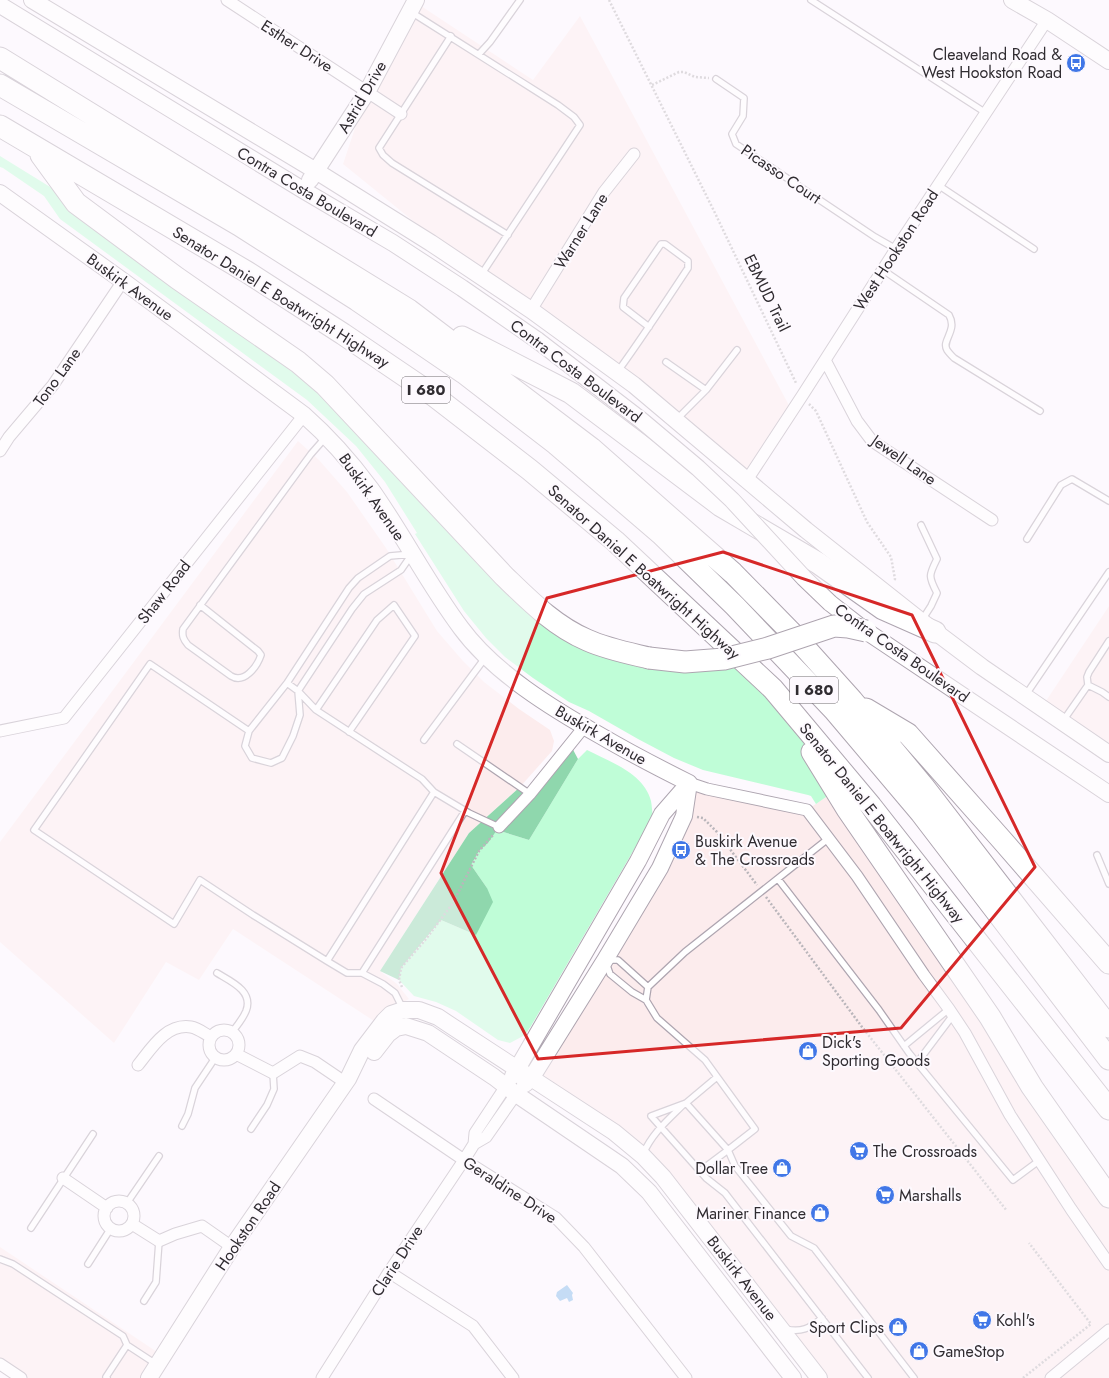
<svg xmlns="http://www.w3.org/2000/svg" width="1109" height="1378" font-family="Jost,sans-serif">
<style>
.commercial{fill:#fceced}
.green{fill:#bffdd7}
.forest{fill:#8fd7ad}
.water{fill:#81b9eb}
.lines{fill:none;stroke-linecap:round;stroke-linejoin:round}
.lane-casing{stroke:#aea5b0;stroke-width:8}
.street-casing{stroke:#aea5b0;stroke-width:13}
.secondary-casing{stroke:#aea5b0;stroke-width:18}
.highway-casing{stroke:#aea5b0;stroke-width:23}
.path{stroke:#bab6bb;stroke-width:2.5;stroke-dasharray:2 2;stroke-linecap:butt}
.lane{stroke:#fff;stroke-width:5.5}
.street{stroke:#fff;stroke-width:11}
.secondary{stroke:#fff;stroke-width:16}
.highway{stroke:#fff;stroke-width:21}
.secondary-bridge-casing{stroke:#aea5b0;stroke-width:18;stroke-linecap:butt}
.highway-bridge-casing{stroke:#aea5b0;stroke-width:23;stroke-linecap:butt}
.secondary-bridge{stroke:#fff;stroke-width:16}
.highway-bridge{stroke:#fff;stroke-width:21}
.marked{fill:none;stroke:#d62828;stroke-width:3;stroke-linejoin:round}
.labels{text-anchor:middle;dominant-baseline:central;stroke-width:4;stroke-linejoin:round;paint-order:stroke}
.shield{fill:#fdf9fe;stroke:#6e6a6e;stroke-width:1}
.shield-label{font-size:15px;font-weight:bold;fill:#302c31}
.street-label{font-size:16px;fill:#302c31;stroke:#fdf9fe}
.poi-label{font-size:16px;fill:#302c31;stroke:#fdf9fe;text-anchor:start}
</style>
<rect width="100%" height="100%" fill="#fdf9fe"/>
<path class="commercial" d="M415,2l118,78 47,-64 212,395 -45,69 -266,-204 -138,-112 24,-72z
M298,441l21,19 28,32 39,56 51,83 26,30 21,21 35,27 31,21 4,11 -2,10 -32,36 -51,46 -89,138 17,13 12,15 -27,14 -8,8 -141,-92 -34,51 -33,-18 -52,81 -114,-101v-100z
M1109,606v146l-67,-45z
M689,783l118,27 29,-20 273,407v181h-290l-156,-201 -131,-100 128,-209z
M0,1247l163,109 -14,22h-128l-21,-14z"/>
<path class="green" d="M0,156l68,42 230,164 206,214 82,64 138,19 49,30 63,101 -20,14 -5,-8 -3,-1 -105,-25 -29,-12 -36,-19 -49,-28 -20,-9 -36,-24 -28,-21 -19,-19 -22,-27 -49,-77 2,-1 -32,-51 -29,-36 -49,-46 -247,-181 -16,-23 -41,-28 -3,-1z
M587,750c23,12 57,23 64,51 1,5 1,11 2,16l-122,209 -6,9 -15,8 -12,-3 -42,-29 -20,-9 -22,-6 -15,-16 2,-12 25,-29 15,-19 35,15 11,-47 -16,-23 8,-14 9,-8 9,-13 32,10 49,-81z"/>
<path class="forest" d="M570,744l8,15 -49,81 -32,-10 -9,13 -9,8 -8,14 16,23 6,14 -17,33 -35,-15 -40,48 -2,12 -19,-9 89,-138 51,-46 10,6z"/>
<path class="water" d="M567,1285l6,8 -1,2 1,5 -4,2 -2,-4 -7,3 -4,-5 1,-4z"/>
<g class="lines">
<defs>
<path id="lane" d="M811,0l175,113
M411,12l147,93 16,12 6,8 -99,150
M451,36l-72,112 4,7 9,8 116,72
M479,54l11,-12 30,-42
M716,79l28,19 -1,18 -11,18 4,10 139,93 21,12
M938,185l96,64
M883,270l66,45c9,16 -8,25 -2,35 2,3 5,6 7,8l86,53
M666,362l40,28
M618,371c24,-33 47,-68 70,-103v-7l-23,-17h-4l-37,54 -1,9 26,20
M677,419l29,-29 31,-40
M921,525l16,34c-8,16 -9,17 0,34l-6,13 -9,14
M1027,539l34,-54 11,-6 37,22
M412,554l-11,16 -37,24 -12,15 -54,82 2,24 -7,21 -11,22 -11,5 -19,-5 -7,-12 4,-15 38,-48 62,-95 9,-10 32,-22z
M200,605l58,46 3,4c-4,12 -17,29 -30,21l-43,-31c-5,-6 -6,-9 -5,-16l128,-175 14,-16
M287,683l11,8 18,19 106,69 12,13 -107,169
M1088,685l14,7 7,5
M1025,696l84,-124
M316,710l61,-90 17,-15 21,31 -66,96
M1063,721l25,-36 -1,-8 2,-5 20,-31
M249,731l-99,-67 -116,166 140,94 26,-44 53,35 74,46 20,12h15l21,11 12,9 8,16
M424,740l61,-82
M457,744l73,50
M434,792l35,21 30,14
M829,838l-144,114 -37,35 -2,13 11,18 48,42 50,69 -27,21 7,16 56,70 23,12 100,130
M1097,855l12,29
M778,879l101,131 30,43 104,127 27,-20
M217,973c13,8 37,18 29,38 -3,7 -9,15 -14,21
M362,973l103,-162
M646,1000l-14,-8 -22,-18 -5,-14h13l30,27
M904,1046l45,-37
M917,1063l36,-48
M686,1103l-35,13 55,62 19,15 143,185
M182,1126l6,-12 7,-26 20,-30
M251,1129l16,-24 7,-16 -1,-16
M643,1154c10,-22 25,-34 41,-50
M700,1171l28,-21 -42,-47 31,-26
M127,1203l32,-47
M31,1228l62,-94
M0,1259l13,5 110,72 4,9 29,19
M88,1264l23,-36
M144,1301l12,-19 3,-41
M786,1329c15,4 24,-1 36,-11
M107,1378l-1,-1 21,-32"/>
<path id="street" d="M227,0l174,114
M531,310l73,-118 30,-38
M825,360l32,61 15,20 120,79
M0,451l9,-14 44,-52 70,-104
M747,480l55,-84 94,-147 151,-229
M0,731l64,-13 240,-303
M689,783l18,6 100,21 50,66 67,99 25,34 16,24 45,82 61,94 38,55
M499,827l31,-33 54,-67
M209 1045a15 15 0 1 1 30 0a15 15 0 1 1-30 0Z
M236,1054l37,19 27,-17 15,6 31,21
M138,1065c13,-16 28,-42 53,-38 7,1 14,7 20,10
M374,1099l90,61 92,58 28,29 102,131
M474,1144l1,-11 31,-47
M63,1178l44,30
M104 1216a15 15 0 1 1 30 0a15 15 0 1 1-30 0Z
M132,1224l27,17 16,-7 27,-8 30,21
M389,1272l84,54 40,52
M0,1364l21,14
M322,1378l67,-106 75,-112 10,-16 12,-7 30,-43
M1051,1378l58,-48"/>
<path id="secondary" d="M32,0l284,171 115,72 100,67 103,75 172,145 115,91 61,46 127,87
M1012,0l35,20 62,41
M0,5l303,185 90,53 69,45 75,52
M310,180l57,-88 49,-92
M0,193l123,88 181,134c25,22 47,47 67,74 32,45 57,95 90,139 33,45 92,81 140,108 29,17 58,32 88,47
M830,603l36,28 243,163
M374,1052l14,-18 8,-6 10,-2 22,7 66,44 22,17 106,72 27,26 144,186
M513,1076l125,-215 24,-47 27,-31
M525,1084l7,-7 73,-117 55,-92 24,-52 5,-33
M149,1378l83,-131 116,-168 14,-29 22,-29 7,-7 12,-4h16l19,7 15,10 161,105 29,24 20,21 156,201"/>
<path id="highway" d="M0,58l409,252 182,138 142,125 57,58 62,69 72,87 185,240
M0,85l239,140 118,75 107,73 92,71 105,90 74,72 99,104 87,103 188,246
M0,126l247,146 96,62 90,61 97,75 85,71 158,148 98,117 238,303
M41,155l35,48 101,75 121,84 27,23 179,191c25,24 50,50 83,64 20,9 41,13 62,18
M462,337l109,56 150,113 97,57 65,46 52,23
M866,709l42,25 93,105 108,124
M812,752l35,57 143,208 42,70 77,110"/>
</defs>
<use href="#lane" class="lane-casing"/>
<use href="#street" class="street-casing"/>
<use href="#secondary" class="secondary-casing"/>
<use href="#highway" class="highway-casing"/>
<path class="path" d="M609,0l106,213 81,170
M652,85l27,-13h5l11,5 14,1
M809,404l7,7 51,111 24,35 4,22 -2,2
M697,817l6,1 14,14 40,53
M766,897l96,130 145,184
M402,987l-3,-7 2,-12 25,-29 27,-36 26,-52 14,-16
M1023,1378l68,-54 -62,-81"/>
<use href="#lane" class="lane"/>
<use href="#street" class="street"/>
<use href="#secondary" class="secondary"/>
<use href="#highway" class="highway"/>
<defs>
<path id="secondary-bridge" d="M537,340l104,80 57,48 34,32 72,78 26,25"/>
<path id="highway-bridge" d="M649,658l36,4 39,-3 44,-11 66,-22 14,1 18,4"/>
</defs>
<use href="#secondary-bridge" class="secondary-bridge-casing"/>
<use href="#highway-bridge" class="highway-bridge-casing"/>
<use href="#secondary-bridge" class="secondary-bridge"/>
<use href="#highway-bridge" class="highway-bridge"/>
</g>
<path d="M0 0H1109V1378H0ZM723,552l189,63 123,252 -134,161 -363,31 -97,-186 106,-275z" fill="#fdf9fe" fill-opacity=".55" fill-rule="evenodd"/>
<path class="marked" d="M723,552l189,63 123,252 -134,161 -363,31 -97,-186 106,-275z"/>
<defs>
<symbol id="bus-disc" viewBox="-11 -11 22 22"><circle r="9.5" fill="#4177e7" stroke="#fdf9fe"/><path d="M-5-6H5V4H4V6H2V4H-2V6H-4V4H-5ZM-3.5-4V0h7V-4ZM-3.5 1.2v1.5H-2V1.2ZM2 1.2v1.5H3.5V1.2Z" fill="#fff"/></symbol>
<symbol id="shop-disc" viewBox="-11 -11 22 22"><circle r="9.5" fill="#4177e7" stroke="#fdf9fe"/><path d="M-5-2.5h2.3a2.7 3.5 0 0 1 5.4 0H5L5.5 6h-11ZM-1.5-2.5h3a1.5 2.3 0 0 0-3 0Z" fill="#fff"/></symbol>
<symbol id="supermarket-disc" viewBox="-11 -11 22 22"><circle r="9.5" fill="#4177e7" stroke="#fdf9fe"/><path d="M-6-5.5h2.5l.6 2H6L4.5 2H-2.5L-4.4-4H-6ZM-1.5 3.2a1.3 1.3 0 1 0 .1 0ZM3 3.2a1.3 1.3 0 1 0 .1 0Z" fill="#fff"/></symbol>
</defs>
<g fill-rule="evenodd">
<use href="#bus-disc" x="1065" y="52" width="22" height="22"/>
<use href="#bus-disc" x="670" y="839" width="22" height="22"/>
<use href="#shop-disc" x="797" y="1040" width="22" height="22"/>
<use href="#supermarket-disc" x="848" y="1140" width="22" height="22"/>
<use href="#shop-disc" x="771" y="1157" width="22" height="22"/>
<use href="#supermarket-disc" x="874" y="1184" width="22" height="22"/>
<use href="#shop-disc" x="809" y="1202" width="22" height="22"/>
<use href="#supermarket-disc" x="971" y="1309" width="22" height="22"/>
<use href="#shop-disc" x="887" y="1316" width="22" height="22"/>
<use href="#shop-disc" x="908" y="1340" width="22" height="22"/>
</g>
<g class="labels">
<g class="shield">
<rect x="402" y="377" width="48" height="26" rx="3"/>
<rect x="790" y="677" width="48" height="26" rx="3"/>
</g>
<g class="shield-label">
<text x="426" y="390">I 680</text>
<text x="814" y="690">I 680</text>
</g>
<g class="street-label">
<text transform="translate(297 46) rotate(33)">Esther Drive</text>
<text transform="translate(362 97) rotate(-60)">Astrid Drive</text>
<text transform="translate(781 174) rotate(34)">Picasso Court</text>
<text transform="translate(307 192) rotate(31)">Contra Costa Boulevard</text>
<text transform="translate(581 231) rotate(-58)">Warner Lane</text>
<text transform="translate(896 250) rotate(-57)">West Hookston Road</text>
<text transform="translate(130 287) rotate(36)">Buskirk Avenue</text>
<text transform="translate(767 293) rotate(64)">EBMUD Trail</text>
<text transform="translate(281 297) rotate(32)">Senator Daniel E Boatwright Highway</text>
<text transform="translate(576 371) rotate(37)">Contra Costa Boulevard</text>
<text transform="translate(57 377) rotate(-54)">Tono Lane</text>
<text transform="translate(904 460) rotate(35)">Jewell Lane</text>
<text transform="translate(372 497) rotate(55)">Buskirk Avenue</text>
<text transform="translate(644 572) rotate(42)">Senator Daniel E Boatwright Highway</text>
<text transform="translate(164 592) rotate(-52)">Shaw Road</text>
<text transform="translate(902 653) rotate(35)">Contra Costa Boulevard</text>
<text transform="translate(601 735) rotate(30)">Buskirk Avenue</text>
<text transform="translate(882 823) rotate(51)">Senator Daniel E Boatwright Highway</text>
<text transform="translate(510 1190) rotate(33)">Geraldine Drive</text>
<text transform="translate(248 1226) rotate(-56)">Hookston Road</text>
<text transform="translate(397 1261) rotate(-57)">Clarie Drive</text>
<text transform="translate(742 1278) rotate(52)">Buskirk Avenue</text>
</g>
<g class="poi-label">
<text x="1062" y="54" text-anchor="end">Cleaveland Road &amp;<tspan x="1062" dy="18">West Hookston Road</tspan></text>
<text x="695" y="841">Buskirk Avenue<tspan x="695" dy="18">&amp; The Crossroads</tspan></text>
<text x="822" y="1042">Dick's<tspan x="822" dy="18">Sporting Goods</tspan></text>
<text x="873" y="1151">The Crossroads</text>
<text x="768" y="1168" text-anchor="end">Dollar Tree</text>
<text x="899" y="1195">Marshalls</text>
<text x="806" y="1213" text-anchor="end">Mariner Finance</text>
<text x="996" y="1320">Kohl's</text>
<text x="884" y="1327" text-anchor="end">Sport Clips</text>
<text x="933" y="1351">GameStop</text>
</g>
</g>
</svg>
